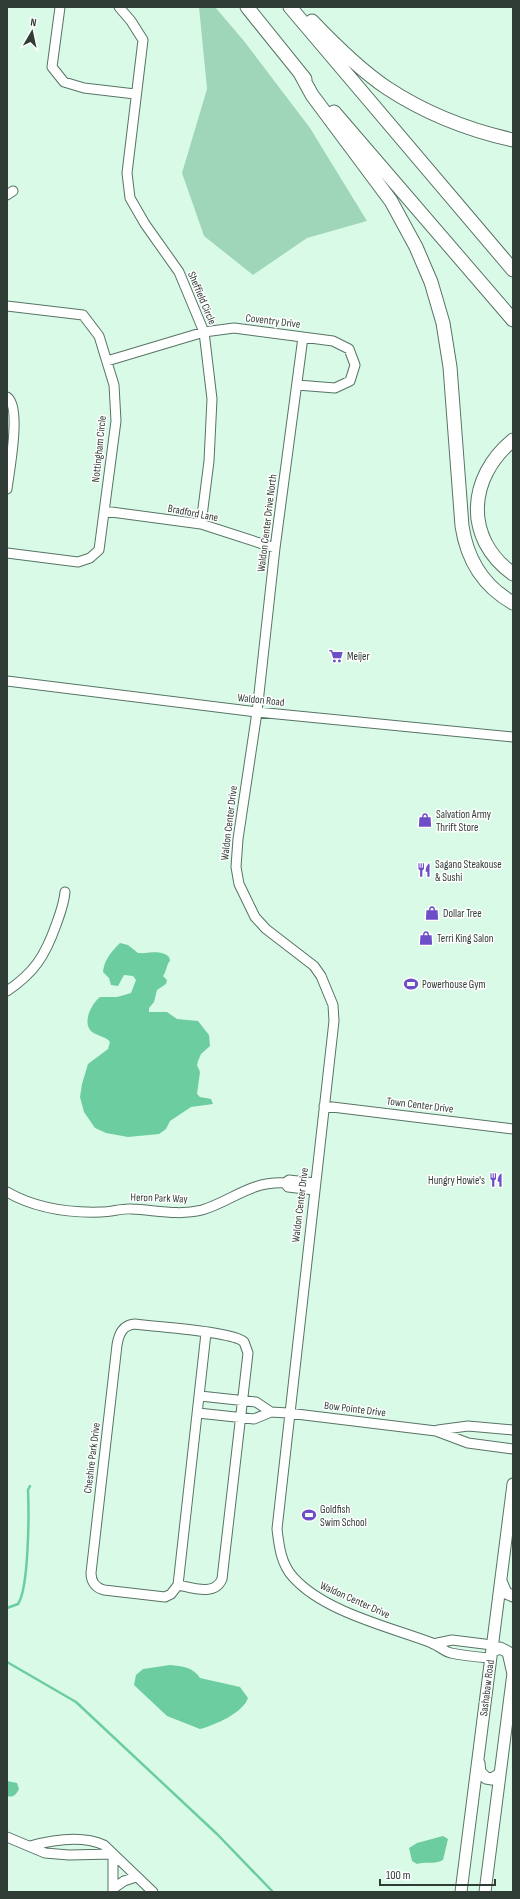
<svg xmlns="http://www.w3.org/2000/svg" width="520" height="1899" font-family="'Sofia Sans Condensed',sans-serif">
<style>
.green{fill:#9fd6ba}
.water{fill:#6ccda0}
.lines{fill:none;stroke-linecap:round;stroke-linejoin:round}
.stream{stroke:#6ccda0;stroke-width:2.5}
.minor-casing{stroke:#577465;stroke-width:11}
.major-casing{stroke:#577465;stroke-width:13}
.highway-casing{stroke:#577465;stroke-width:15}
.minor{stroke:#fff;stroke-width:9}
.major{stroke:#fff;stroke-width:11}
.highway{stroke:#fff;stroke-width:13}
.labels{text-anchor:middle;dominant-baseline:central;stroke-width:3;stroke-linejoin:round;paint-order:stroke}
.street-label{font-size:11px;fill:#303c36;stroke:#fefefe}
.poi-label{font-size:11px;fill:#303c36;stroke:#fefefe;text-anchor:start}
</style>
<rect width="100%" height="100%" fill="#dafae8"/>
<path class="green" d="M199,7h16l29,34 66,87 57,93 -60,17 -54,37 -49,-39 -22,-63 25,-84z"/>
<path class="water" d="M120,943l8,2 10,8c10,1 22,-4 31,4l1,4c-4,4 -3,10 -7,15l4,4 -1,4 -9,6 -3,12 -5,6v4h18l10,7 21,2 11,14 1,11 -9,8 -3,7 -1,4 3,7 -3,22 3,3 11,2 2,5 -22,3 -21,14 -4,8 -7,5 -31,3 -22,-4 -11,-5 -11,-16 -4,-15 2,-13 6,-20 20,-15 2,-7c-4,-6 -14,-6 -19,-11 -9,-9 1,-28 9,-34h17l14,-4 5,-13 -3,-4 -9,-1 -6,11 -7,-1 -2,-7 -6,-6c1,-12 9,-21 17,-29z
M170,1665c12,1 23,2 30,13l40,9 8,11c-5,15 -33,27 -48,31l-33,-13 -33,-31 2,-10 7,-6z
M7,1781l10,2 2,6c-3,6 -6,9 -12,7z
M443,1836l5,3 -5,21c-9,5 -16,1 -26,4l-5,-3 -3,-13 8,-5z"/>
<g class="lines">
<path class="stream" d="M7,1608l11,-4c11,-16 11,-92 10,-114l2,-4
M7,1662l69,40 141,132 56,58"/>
<defs>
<path id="minor" d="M60,7l-8,60 12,15 20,6 51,6
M119,7l12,14 12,19 -16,133 3,25 15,26 34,48 25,60 8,67 -3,62 -8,63
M7,195l6,-4
M7,306l76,9 16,21 15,49 2,36 -17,129 -9,8 -12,4 -71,-9
M303,337l-28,211 -18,164 -19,127 -2,28 3,17 16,33 11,12 48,37 7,10 12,29 1,16 -57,508c2,17 4,35 16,48 31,35 97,50 139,66 7,3 13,9 19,10 13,3 27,4 40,5
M107,361l97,-29 30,-4 99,13 16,8 6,16 -5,16 -15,7 -38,-3
M7,397c15,9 2,75 0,92
M104,511l97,13 74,24
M7,681l250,31 256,25
M7,991c27,-18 38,-35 49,-66 4,-11 8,-21 9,-33
M324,1106l189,23
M314,1190l-26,-3 -3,-4 4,-3 26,3
M7,1192c28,16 62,21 94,20 11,0 21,-4 31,-3 23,1 46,7 70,1 30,-9 48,-29 83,-27
M200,1396l56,6 15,10
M198,1413l56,6 17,-7 17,1 148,18 32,12 45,6
M438,1430l30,-4 45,4
M178,1585c15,3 37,11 44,-6l26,-226 -4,-11c-12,-11 -89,-15 -109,-18 -12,1 -16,9 -18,21l-26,228c0,9 5,15 13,17l61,7 6,-3 7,-9 28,-252
M433,1644l19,-4 40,5
M7,1837l38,16 24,2 44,-1
M30,1846c22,-6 52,-11 74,-1l49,47
M113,1854v38
M114,1888l10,-7 12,-4"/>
<path id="major" d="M501,1581l5,12 7,3
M492,1651l8,-3 8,4 5,22
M479,1763l1,9 6,6 6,1 8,-5
M461,1892l52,-408
M485,1892l28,-219"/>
<path id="highway" d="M247,7l58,72
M290,7l223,263
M312,21c22,23 48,49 75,67 38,25 81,42 126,52
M300,73l12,22 79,106 25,46 15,35 12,41 7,44 12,159c5,33 21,60 51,77
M334,112l179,208
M513,440c-45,37 -50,98 0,134"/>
</defs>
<use href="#minor" class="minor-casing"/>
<use href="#major" class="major-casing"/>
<use href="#highway" class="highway-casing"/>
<use href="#minor" class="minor"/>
<use href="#major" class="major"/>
<use href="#highway" class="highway"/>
</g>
<defs>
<symbol id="supermarket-bare" viewBox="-9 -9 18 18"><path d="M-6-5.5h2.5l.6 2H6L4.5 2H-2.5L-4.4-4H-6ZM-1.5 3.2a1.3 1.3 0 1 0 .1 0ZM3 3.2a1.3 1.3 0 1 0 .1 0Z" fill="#6e4ec7" stroke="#fefefe" stroke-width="2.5" paint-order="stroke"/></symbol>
<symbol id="shop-bare" viewBox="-9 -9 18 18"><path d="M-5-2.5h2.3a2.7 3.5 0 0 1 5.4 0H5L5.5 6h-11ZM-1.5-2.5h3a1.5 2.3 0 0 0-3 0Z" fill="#6e4ec7" stroke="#fefefe" stroke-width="2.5" paint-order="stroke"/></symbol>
<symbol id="restaurant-bare" viewBox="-9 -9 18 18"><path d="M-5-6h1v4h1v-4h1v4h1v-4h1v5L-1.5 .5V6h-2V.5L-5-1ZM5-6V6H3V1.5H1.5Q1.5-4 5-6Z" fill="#6e4ec7" stroke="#fefefe" stroke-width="2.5" paint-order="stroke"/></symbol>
<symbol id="stadium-bare" viewBox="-9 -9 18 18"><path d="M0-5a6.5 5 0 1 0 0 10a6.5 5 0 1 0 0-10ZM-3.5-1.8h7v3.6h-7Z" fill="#6e4ec7" stroke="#fefefe" stroke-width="2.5" paint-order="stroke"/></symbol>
</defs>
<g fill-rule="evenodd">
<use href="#supermarket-bare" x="326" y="646" width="20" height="20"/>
<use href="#shop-bare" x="415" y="810" width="20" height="20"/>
<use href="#restaurant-bare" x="414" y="860" width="20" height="20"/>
<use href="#shop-bare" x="422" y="903" width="20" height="20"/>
<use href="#shop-bare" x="416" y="928" width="20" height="20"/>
<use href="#stadium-bare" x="401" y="974" width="20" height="20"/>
<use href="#restaurant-bare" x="486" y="1170" width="20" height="20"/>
<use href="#stadium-bare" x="299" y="1505" width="20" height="20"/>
</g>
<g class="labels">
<g class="street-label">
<text transform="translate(202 298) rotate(67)">Sheffield Circle</text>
<text transform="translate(273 321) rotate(7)">Coventry Drive</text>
<text transform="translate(99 449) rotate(-84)">Nottingham Circle</text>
<text transform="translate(193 513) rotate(11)">Bradford Lane</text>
<text transform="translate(267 523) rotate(-83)">Waldon Center Drive North</text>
<text transform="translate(261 700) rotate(6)">Waldon Road</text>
<text transform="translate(229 823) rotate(-83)">Waldon Center Drive</text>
<text transform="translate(420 1105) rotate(7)">Town Center Drive</text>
<text transform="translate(159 1198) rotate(2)">Heron Park Way</text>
<text transform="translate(300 1205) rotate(-83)">Waldon Center Drive</text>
<text transform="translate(355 1409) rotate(7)">Bow Pointe Drive</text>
<text transform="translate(92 1458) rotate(-83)">Cheshire Park Drive</text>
<text transform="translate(355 1600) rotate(24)">Waldon Center Drive</text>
<text transform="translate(487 1688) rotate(-83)">Sashabaw Road</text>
</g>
<g class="poi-label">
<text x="347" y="656">Meijer</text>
<text x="436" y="814">Salvation Army<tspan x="436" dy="13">Thrift Store</tspan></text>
<text x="435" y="864">Sagano Steakouse<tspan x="435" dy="13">&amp; Sushi</tspan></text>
<text x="443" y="913">Dollar Tree</text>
<text x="437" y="938">Terri King Salon</text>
<text x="422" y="984">Powerhouse Gym</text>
<text x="485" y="1180" text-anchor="end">Hungry Howie's</text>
<text x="320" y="1509">Goldfish<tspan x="320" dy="13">Swim School</tspan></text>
</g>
</g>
<rect width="520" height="1899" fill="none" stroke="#303c36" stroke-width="16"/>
<g transform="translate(32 32) rotate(9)" stroke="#fefefe" stroke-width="3" paint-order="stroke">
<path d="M0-3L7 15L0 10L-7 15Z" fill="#303c36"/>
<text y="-6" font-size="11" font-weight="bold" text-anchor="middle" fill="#303c36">N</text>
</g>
<path d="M380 1879v6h115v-6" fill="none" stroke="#303c36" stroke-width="2"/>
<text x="386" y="1879" font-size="12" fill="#303c36" stroke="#fefefe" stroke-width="3" paint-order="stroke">100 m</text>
</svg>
